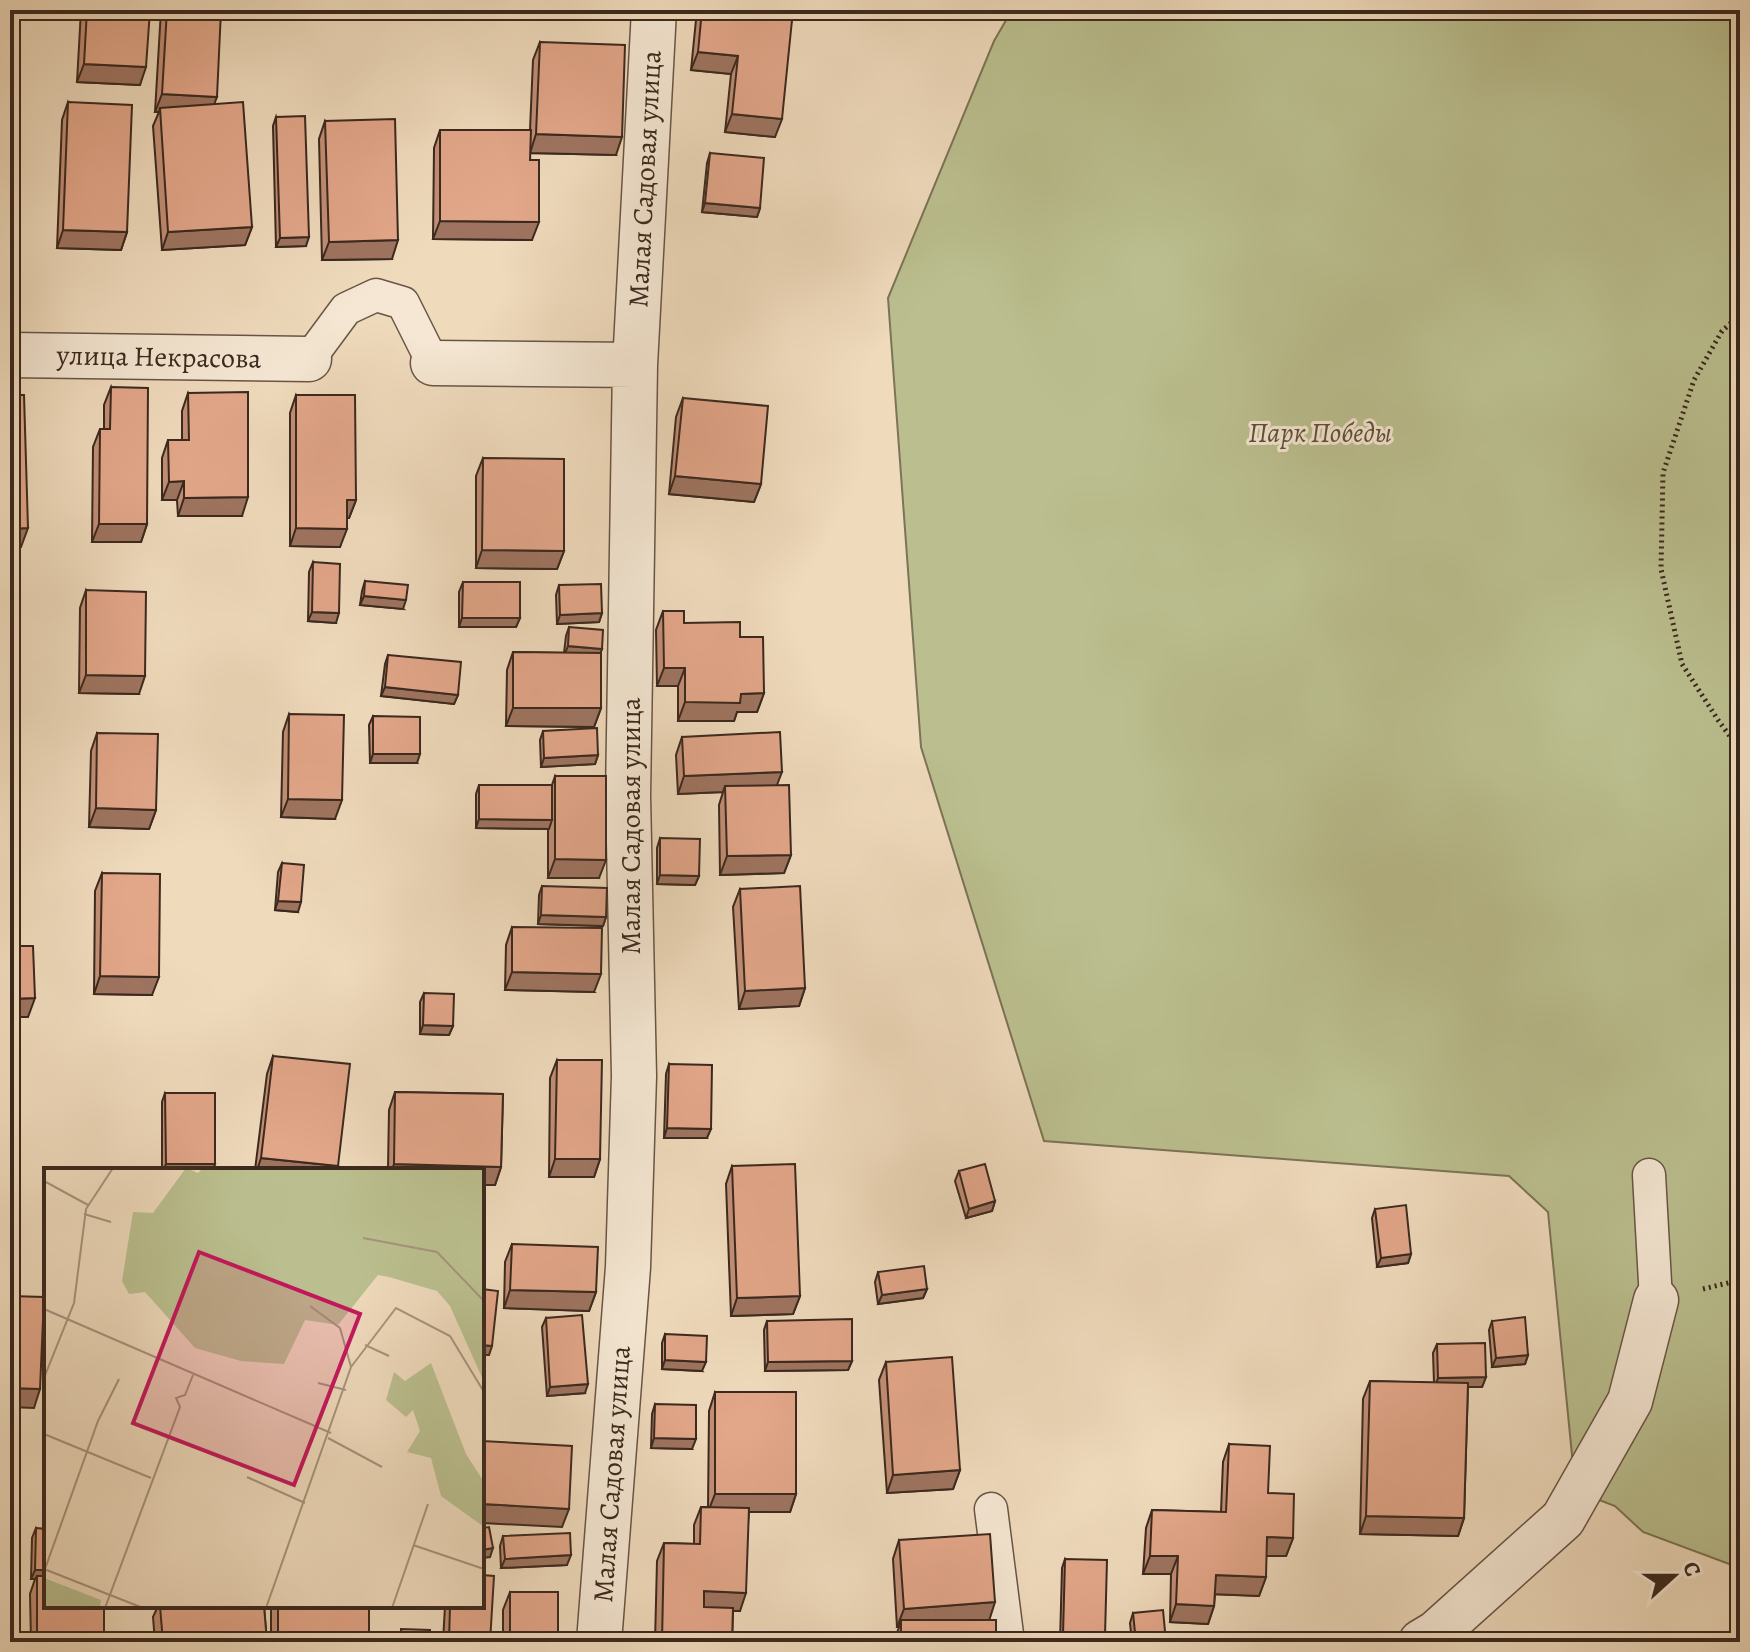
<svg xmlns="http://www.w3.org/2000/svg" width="1750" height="1652" font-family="Alegreya,serif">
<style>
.green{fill:#bbbf8f;stroke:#7b7456;stroke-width:2}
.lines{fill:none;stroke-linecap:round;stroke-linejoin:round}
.service-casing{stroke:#685546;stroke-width:35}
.minor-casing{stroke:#685546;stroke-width:47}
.path{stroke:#3b291e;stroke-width:5;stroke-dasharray:2 4;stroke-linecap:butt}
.service{stroke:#f5e7d3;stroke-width:32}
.minor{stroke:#f5e7d3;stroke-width:44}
.wall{fill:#c28f76;stroke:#3b291e;stroke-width:2}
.shaded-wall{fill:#9e7460;stroke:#3b291e;stroke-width:2}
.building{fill:#e2a689;stroke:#3b291e;stroke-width:2}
.labels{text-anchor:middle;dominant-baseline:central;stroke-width:6;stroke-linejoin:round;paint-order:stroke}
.street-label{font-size:28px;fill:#3b291e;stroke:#f5e7d3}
.park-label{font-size:28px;font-style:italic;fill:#5b4e3a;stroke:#f5e7d3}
.inset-road{fill:none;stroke:#a7937d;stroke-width:2}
.view{fill:#c2185b;fill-opacity:0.15;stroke:#c2185b;stroke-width:4}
.inset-edge{fill:none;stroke:#3b291e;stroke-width:4}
</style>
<rect width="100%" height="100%" fill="#efdabc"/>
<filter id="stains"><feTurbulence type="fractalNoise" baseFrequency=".0025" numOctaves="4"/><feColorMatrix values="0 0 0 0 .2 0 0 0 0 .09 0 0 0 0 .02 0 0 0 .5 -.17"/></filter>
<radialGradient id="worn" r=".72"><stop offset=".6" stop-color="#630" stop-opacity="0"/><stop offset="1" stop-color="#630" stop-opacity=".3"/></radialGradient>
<path class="green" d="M1012,10h728v1558l-97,-36 -28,-26 -34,-13 -8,-28 -25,-253 -39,-36 -465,-35 -123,-394 -33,-449 106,-257z"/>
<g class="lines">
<defs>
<path id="service" d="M309,359l37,-50 30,-14 27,8 30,60
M1649,1175l7,125
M991,1509l17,133"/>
<path id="minor" d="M10,355l299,4
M433,363l202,2
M599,1642l29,-375 6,-191 -6,-280 7,-431 19,-355
M1421,1642l15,-9 127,-114 67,-118 26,-101"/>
</defs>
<use href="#service" class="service-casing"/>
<use href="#minor" class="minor-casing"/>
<path class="path" d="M1740,315l-18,16 -28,49 -31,93 -2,96 21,95 36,56 22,30
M1703,1289l37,-9"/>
<use href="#service" class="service"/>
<use href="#minor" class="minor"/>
</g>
<path class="wall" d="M81,10h69l-10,75 -63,-3z
M161,10h60l-7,94 38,123 -7,18 -83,5 -9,-124 6,-14h-4z
M697,10h96l-18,127 -50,-5 6,-58 -40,-4z
M540,42l76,113 -86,-2 2,87 -99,-1 1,-91 6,-18h90l3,-70z
M68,102l59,130 -6,18 -64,-2 5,-128z
M276,117l30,129 -30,1 -3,-121z
M325,121l67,138 -70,1 -3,-121z
M710,153l50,55 -3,9 -55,-5 5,-49z
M111,387l36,137 -6,18h-49l1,-95 7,-18h4v-24z
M188,393l54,123h-64l-1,-16h-15v-42l6,-18h14v-29z
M296,395l60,105 -7,18h-2l-7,29 -50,-1v-133z
M683,398l78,86 -7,18 -85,-8 7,-77z
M483,458l81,93 -7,18 -81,-1v-92z
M313,562l23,61 -28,-2 1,-49z
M365,581l38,28 -43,-4 2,-14z
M463,582l57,36 -4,9h-57v-35z
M559,585l43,28 -3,9 -42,2 -1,-29z
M86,590l53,104 -60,-1 1,-85z
M663,611l21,12 56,14 24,56 -7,19h-20l-3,9h-56v-35h-21l-1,-56z
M569,627l33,22 -2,4 1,55 -7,19 -88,-1 1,-56 6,-18 51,1 2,-17z
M388,655l70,40 -4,9 -73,-8 4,-32z
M289,714l46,105 -54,-2 2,-85z
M373,716l44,47h-47l-1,-38z
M543,731l55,24 -3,9 -54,3 -1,-27z
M97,733l59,77 -7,19 -60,-2 2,-76z
M682,737l95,48 14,70 -7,18 -64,2 -1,-70 4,-13 -45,2 -2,-39z
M555,776l44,102h-51v-49l-72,-1v-34l3,-9h73z
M660,838l39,38 -4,9 -38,-1v-36z
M282,863l16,49 -23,-2 3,-38z
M102,873l50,122 -58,-1 1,-103z
M542,886l64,31 -3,9 -65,-2 1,-29z
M740,889l65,99 -6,18 -60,3 -6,-102z
M512,927l82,65 -89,-2 1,-45z
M424,993l29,33 -4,9 -29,-1v-32z
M273,1056l65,110 -2,4h-81l12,-96z
M557,1060l43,99 -6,18h-45l1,-99z
M669,1064l38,74h-43l2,-64z
M395,1092l108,2 -2,73 -6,18h-13v-15h-94l1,-60z
M165,1093l50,71 -2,6h-51v-68z
M732,1166l68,130 -7,18 -62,2 -5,-132z
M959,1171l36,30 -3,10 -26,7 -11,-37z
M1375,1209l36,45 -3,9 -31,4 -5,-49z
M512,1244l84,48 -7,19 -85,-3 1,-46z
M878,1272l49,17 -4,9 -45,6 -3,-22z
M546,1318l39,75 -38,3 -5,-69z
M767,1321l85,40 -4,9 -83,1 -1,-41z
M1492,1321l36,34 -3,9 -33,3 -3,-37z
M665,1334l37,37 -40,-2v-26z
M1437,1344l49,33 -4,10h-14l-4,131 -6,18 -98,-2 3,-135 7,-18 64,2 -1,-30z
M886,1362l74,108 -7,19 -66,4 -8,-113z
M715,1392l81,102 -6,18h-41l-9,99h-7l-1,31h-77l2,-81 7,-18 30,1v-19l7,-18h7l1,-96z
M655,1404l37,45 -41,-1 1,-34z
M1229,1444l39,49 25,45 -7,18h-20v21l-7,19 -44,-2 -1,12 -6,18 -38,-2 1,-48h-28l3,-46 6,-18 69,2 2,-50z
M36,1528l68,114h-73l-1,-48 5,-15h-4l1,-41z
M503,1536l64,29 -66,3 -1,-22z
M899,1540l90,80 7,22h-102l5,-15h-2l-4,-68z
M1065,1559l40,77 -2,6h-43l2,-74z
M510,1592l48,50h-55v-32z
M158,1606h106l3,36h-112l-2,-25z
M271,1606h98v36h-98z
M445,1606h37l8,36h-47z
M1133,1613l33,29h-34l-2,-19z"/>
<path class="shaded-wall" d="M698,52l40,4 -7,18 -40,-4z
M84,64l62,3 -6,18 -63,-3z
M162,94l55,3 -7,18 -50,-7 -1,4h-4z
M732,114l50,5 -7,18 -50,-5z
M536,134l86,3 -6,18 -86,-2z
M705,203l55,5 -3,9 -55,-5z
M440,221l99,1 -7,18 -99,-1z
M252,227l-7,18 -83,5 6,-18z
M63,230l64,2 -6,18 -64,-2z
M309,237l-3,9 -30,1 4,-9z
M398,240l-6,19 -70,1 7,-18z
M675,476l86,8 -7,18 -85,-8z
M184,481l-7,19h-15l7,-18z
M248,497l-6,19h-64l6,-18z
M347,500h9l-7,18h-9z
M99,524h48l-6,18h-49z
M28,528l-7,19h-11v-18z
M296,528l51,1 -7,18 -50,-1z
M482,550l82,1 -7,18 -81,-1z
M364,596l42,4 -3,9 -43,-4z
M312,612l27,1 -3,10 -28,-2z
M602,613l-3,9 -42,2 3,-9z
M462,618h58l-4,9h-57z
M568,646l34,3 -4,10 -34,-3z
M664,668h21l-7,18h-21z
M86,675l59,1 -6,18 -60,-1z
M385,687l73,8 -4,9 -73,-8z
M764,693l-7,19h-20l-3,9h-56l7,-19 56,-8z
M513,708h88l-7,19 -88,-1z
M373,754h47l-3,9h-47z
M598,755l-3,9 -54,3 3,-9z
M782,772l-7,18 -50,-4 -2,6 -45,2 6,-18z
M288,799l54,1 -7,19 -54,-2z
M96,808l60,2 -7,19 -60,-2z
M479,819l73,1 -3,9 -73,-1z
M791,855l-7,18 -64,2 7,-19z
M555,859l51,1 -7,18h-51z
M660,875l39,1 -4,9 -38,-1z
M278,901l23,1 -3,10 -23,-2z
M541,915l65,2 -3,9 -65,-2z
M512,972l89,2 -7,18 -89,-2z
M100,976l59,1 -7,18 -58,-1z
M805,988l-6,18 -60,3 6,-18z
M35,998l-7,19h-18v-18z
M423,1025l30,1 -4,9 -29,-1z
M667,1128l44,1 -4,9h-43z
M261,1158l77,8 -2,4h-79z
M555,1159h45l-6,18h-45z
M166,1164h49l-2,6h-50z
M394,1164l107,3 -6,18h-13v-15h-90z
M995,1201l-3,10 -26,7 3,-9z
M1411,1254l-3,9 -31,4 4,-9z
M927,1289l-4,9 -45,6 4,-9z
M510,1290l86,2 -7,19 -85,-3z
M800,1296l-7,18 -62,2 6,-18z
M482,1345l10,1 -3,9h-7z
M1528,1355l-3,9 -33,3 4,-9z
M665,1360l41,2 -4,9 -40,-2z
M852,1361l-4,9 -83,1 3,-9z
M1486,1377l-4,10h-47l3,-9z
M588,1384l-3,9 -38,3 3,-9z
M10,1388l30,1 -6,19 -24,-1z
M654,1438l42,1 -4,10 -41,-1z
M960,1470l-7,19 -66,4 6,-18z
M715,1494h81l-6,18h-82z
M482,1504l87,5 -7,18 -80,-4z
M1366,1516l98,2 -6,18 -98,-2z
M1267,1537l26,1 -7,18h-25z
M493,1548l-3,9 -8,1v-8z
M571,1555l-4,10 -66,3 4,-9z
M1150,1556h28l-7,18h-28z
M35,1570h11v10l-9,-4 -2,3h-4z
M1216,1575l50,2 -7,19 -50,-2z
M704,1591l42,2 -6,18 -42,-1z
M995,1602l-6,19 -88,-1 -2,7h-2l7,-18z
M1176,1604l38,2 -6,18 -38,-2z
M1063,1635l42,1 -2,6h-42z
M315,1640l-1,2h-36v-1z"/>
<path class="building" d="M87,10h63l-4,57 -62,-3z
M167,10h54l-4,87 -55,-3z
M702,10h91l-11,109 -50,-5 6,-58 -40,-4z
M540,42l85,3 -3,92 -86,-3z
M68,102l64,3 -5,127 -64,-2z
M243,102l9,125 -84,5 -8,-124z
M305,116l4,121 -29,1 -4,-121z
M395,119l3,121 -69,2 -4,-121z
M440,130h91l-1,30h9v62l-99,-1z
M710,153l54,5 -4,50 -55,-5z
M111,387l37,1 -1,136h-48l1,-95h10z
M248,392v105l-64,1v-17l-15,1 -1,-42h21l-1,-47z
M10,395h14l4,133 -18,1z
M296,395h59l1,105h-9v29l-51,-1z
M683,398l85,8 -7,78 -86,-8z
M483,458l81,1v92l-82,-1z
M313,562l27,2 -1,49 -27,-1z
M365,581l43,4 -2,15 -42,-4z
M463,582h57v36h-58z
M601,584l1,29 -42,2 -1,-30z
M86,590l60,2 -1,84 -59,-1z
M663,611h21v12l56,-1v15h23l1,56 -23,1 -1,9 -55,-1v-34h-21z
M569,627l34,3 -1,19 -34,-3z
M513,652l88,1v55h-88z
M388,655l73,7 -3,33 -73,-8z
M289,714l55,1 -2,85 -54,-1z
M373,716l47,1v37h-47z
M597,728l1,27 -54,3 -1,-27z
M780,732l2,40 -98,4 -2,-39z
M97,733l61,1 -2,76 -60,-2z
M555,776h51v84l-51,-1z
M479,785h73v35l-73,-1z
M789,785l2,70 -64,1 -2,-70z
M660,838l40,1 -1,37 -39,-1z
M282,863l22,2 -3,37 -23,-1z
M102,873l58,1 -1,103 -59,-1z
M542,886l65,2 -1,29 -65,-2z
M800,886l5,102 -60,3 -5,-102z
M512,927l90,1 -1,46 -89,-2z
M10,946h23l2,52 -25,1z
M424,993l30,1 -1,32 -30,-1z
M273,1056l77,8 -12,102 -77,-8z
M557,1060h45l-2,99h-45z
M669,1064l43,1 -1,64 -44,-1z
M395,1092l108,2 -2,73 -107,-3z
M165,1093h50v71h-49z
M795,1164l5,132 -63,2 -5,-132z
M985,1164l10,37 -26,8 -10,-38z
M1406,1205l5,49 -30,4 -6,-49z
M512,1244l86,3 -2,45 -86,-2z
M924,1266l3,23 -45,6 -4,-23z
M482,1289l16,2 -6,55 -10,-1z
M10,1296l34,1 -4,92 -30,-1z
M582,1315l6,69 -38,3 -4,-69z
M1525,1317l3,38 -32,3 -4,-37z
M852,1319v42l-84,1 -1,-41z
M665,1334l42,2 -1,26 -41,-2z
M1485,1343l1,34 -48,1 -1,-34z
M952,1357l8,113 -67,5 -7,-113z
M1370,1381l98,2 -4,135 -98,-2z
M715,1392h81v102h-81z
M655,1404l41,1v34l-42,-1z
M482,1441l90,5 -3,63 -87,-5z
M1229,1444l41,2 -2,47 26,1 -1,44 -26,-1 -1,40 -50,-2 -2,31 -38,-2 2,-48h-28l2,-46 74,2z
M701,1507l48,1 -3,85 -42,-2v16l29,1 -1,34h-70l2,-99 36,1z
M489,1527l4,21 -11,2v-22z
M36,1528l10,1v41h-11z
M570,1533l1,22 -66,4 -2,-23z
M990,1534l5,68 -91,7 -5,-69z
M1065,1559l42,1 -2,76 -42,-1z
M482,1575l12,1 -4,66h-41l1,-36h32z
M37,1576h9v30h58v36h-67z
M510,1592h48v50h-48z
M160,1606h104l3,36h-104z
M278,1606h91v36l-91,-1z
M1163,1610l3,32h-30l-3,-29z
M901,1620h95v22h-95z
M401,1629l29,1v12h-29z"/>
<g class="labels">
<g class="street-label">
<text transform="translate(645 179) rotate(-87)">Малая Садовая улица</text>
<text transform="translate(159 357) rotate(1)">улица Некрасова</text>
<text transform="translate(631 826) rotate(-90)">Малая Садовая улица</text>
<text transform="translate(612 1474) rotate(-86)">Малая Садовая улица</text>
</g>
<g class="park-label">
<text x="1320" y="433">Парк Победы</text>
</g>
</g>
<g transform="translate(44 1168)">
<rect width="440" height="440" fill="#efdabc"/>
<path d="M142,0l12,5 5,-5h281v214l-34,-76 -13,-15 -48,-14 -11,-2 -40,50 -33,-5 -21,44 -43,-3 -46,-13 -50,-56 -16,2 -7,-13 11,-69 20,1zM387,195l35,91 18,28v45l-43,-31 -10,-38 -24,-6 13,-21 -7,-21 -7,7 -20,-17 8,-28 11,9zM0,410l57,22 -1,8 -56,-2z" fill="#bbbf8f"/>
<path class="inset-road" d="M0,13l44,24M40,46l27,8M319,70l74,14 47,49M0,141l287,124M321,177l24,11M307,199l45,-59 54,28 34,56M0,210l30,-75 12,-94 27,-41M274,215l28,7M0,266l107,44M284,270l54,29M203,309l58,26M369,377l71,24M0,401l99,39M1,401l53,-148 21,-42M61,440l75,-201 -4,-9 9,-3 8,-20M222,440l85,-241 -11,-39 -30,-22M348,440l36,-104"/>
<path class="view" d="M155,84l161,62 -66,171 -161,-62z"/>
<rect width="440" height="440" class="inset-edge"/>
</g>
<rect width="1750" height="1652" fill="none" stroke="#efdabc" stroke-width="40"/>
<rect x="12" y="12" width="1726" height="1628" fill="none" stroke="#3b291e" stroke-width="4"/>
<rect x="20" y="20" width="1710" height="1612" fill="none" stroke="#3b291e" stroke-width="2"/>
<g transform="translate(1674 1576) rotate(69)" stroke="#f5e7d3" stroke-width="6" paint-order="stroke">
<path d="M0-6L14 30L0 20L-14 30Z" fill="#3b291e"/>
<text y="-12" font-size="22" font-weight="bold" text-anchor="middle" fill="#3b291e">С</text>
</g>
<rect width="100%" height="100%" filter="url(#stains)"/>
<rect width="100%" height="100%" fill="url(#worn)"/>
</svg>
